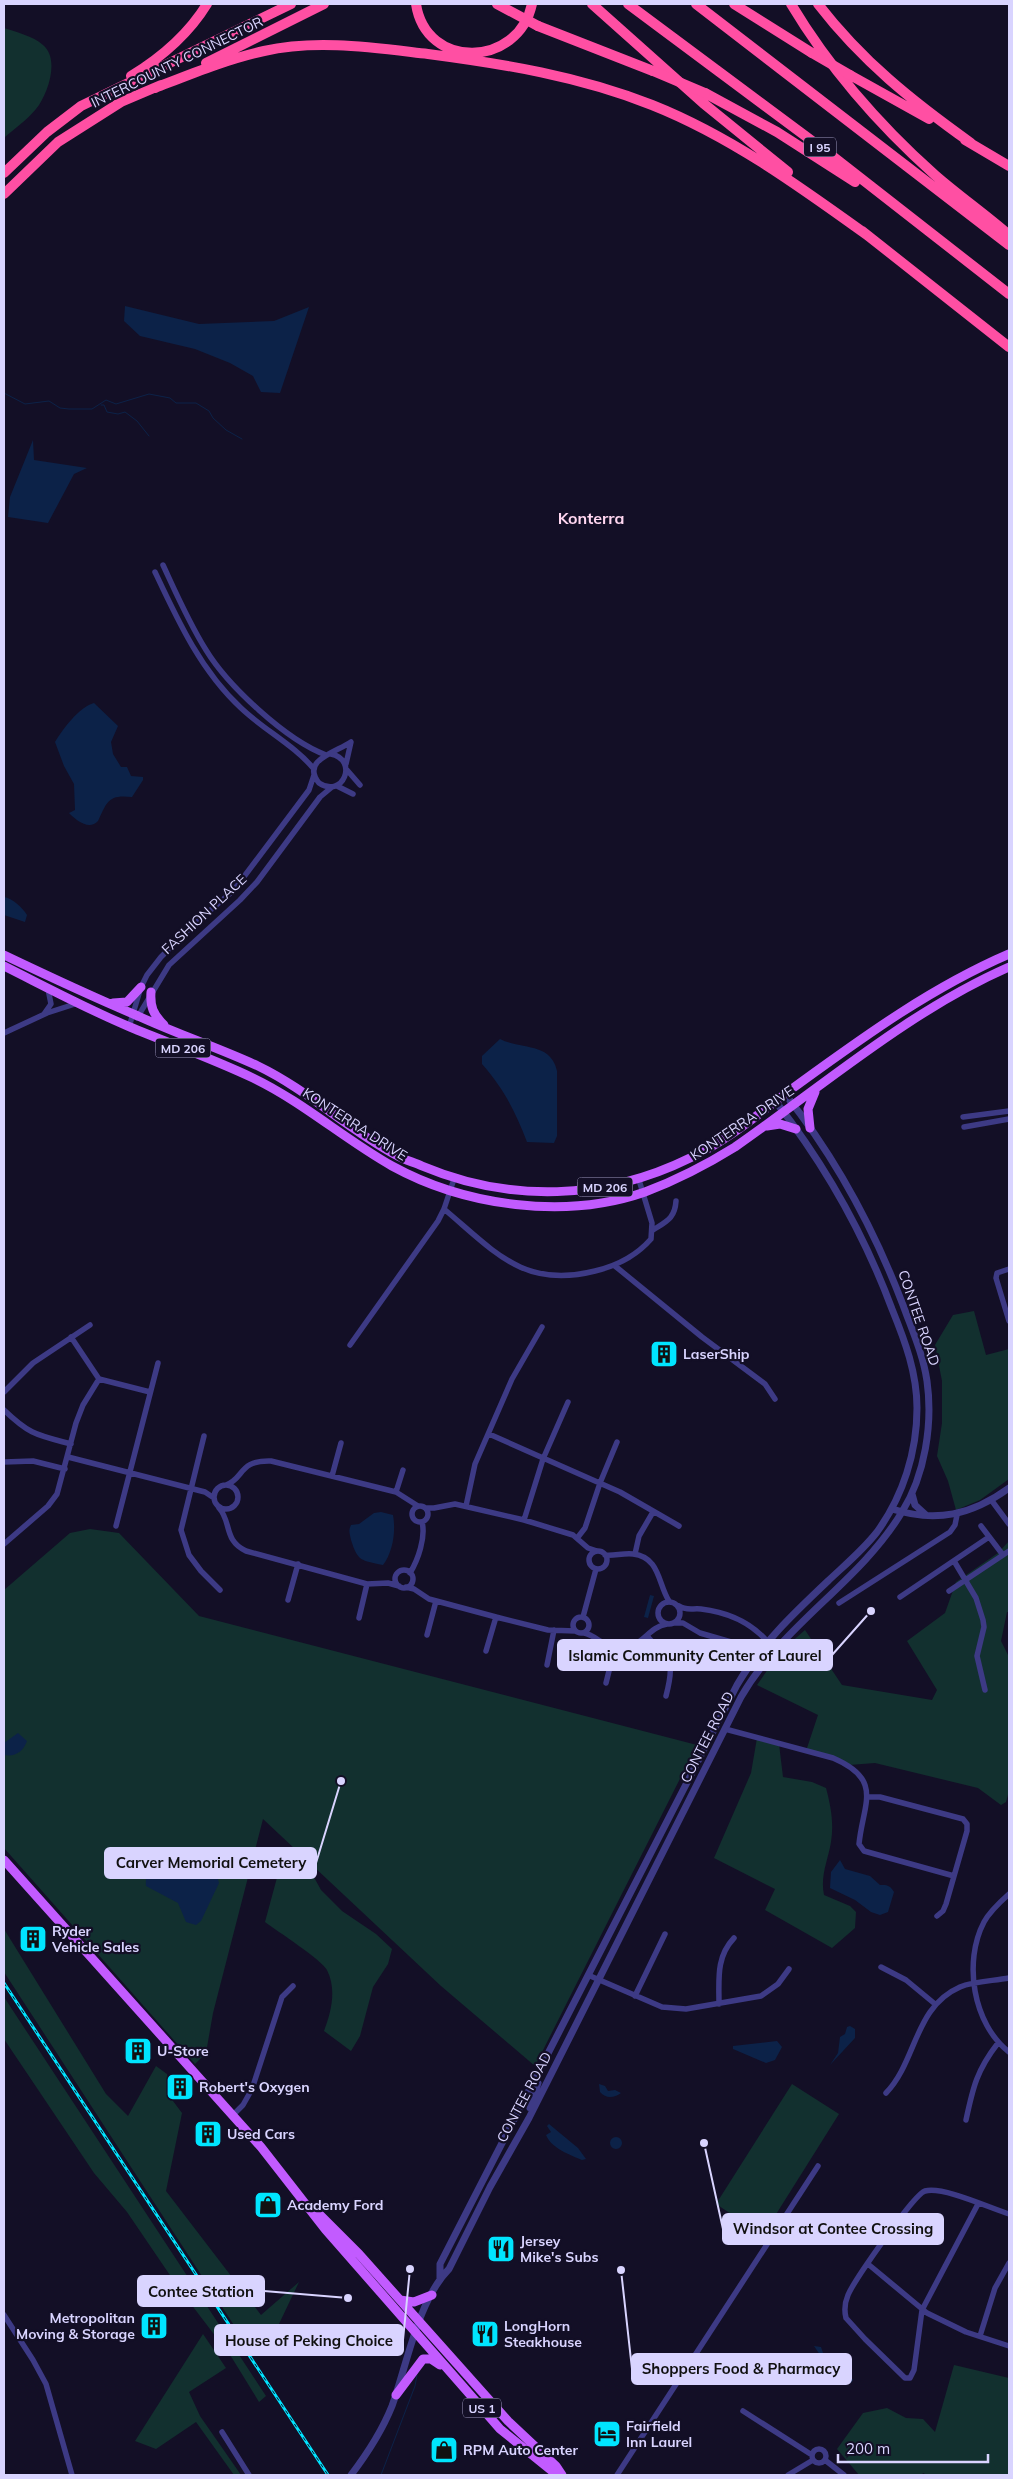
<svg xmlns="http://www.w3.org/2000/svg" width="1013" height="2479" font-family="Mulish,sans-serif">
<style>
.green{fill:#12302f}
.water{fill:#0c2248}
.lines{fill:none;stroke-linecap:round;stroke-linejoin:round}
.stream{stroke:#0c2248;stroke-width:1}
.minor{stroke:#3d3a85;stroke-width:5.5}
.tertiary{stroke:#3d3a85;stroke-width:7}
.primary{stroke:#c25bff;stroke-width:9}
.motorway{stroke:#ff4fa3;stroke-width:10}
.rail-casing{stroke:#00e5ff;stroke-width:3}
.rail{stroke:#130f26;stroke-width:1;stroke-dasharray:4;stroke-linecap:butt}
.motorway-bridge{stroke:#ff4fa3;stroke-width:10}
.labels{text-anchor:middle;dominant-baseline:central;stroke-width:4.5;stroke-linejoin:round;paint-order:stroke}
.shield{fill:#130f26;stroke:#9e99be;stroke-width:1}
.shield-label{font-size:12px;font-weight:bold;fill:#d9d4ff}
.street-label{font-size:14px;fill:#d9d4ff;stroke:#130f26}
.poi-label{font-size:14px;font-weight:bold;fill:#d9d4ff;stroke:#130f26;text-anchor:start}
.quarter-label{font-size:16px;font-weight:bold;fill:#ffd6f0;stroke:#130f26}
.leader{fill:none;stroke:#d9d4ff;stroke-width:2}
.callout-dot{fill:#d9d4ff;stroke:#130f26;stroke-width:2}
.callout{fill:#d9d4ff;stroke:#d9d4ff;stroke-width:2}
.callout-label{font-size:15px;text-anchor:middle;font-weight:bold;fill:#111}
</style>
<rect width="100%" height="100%" fill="#130f26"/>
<path class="green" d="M4,28c12,4 29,8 39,17 17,14 5,49 -7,64 -9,11 -22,20 -32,29z
M974,1311l12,44 23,-6v130l-29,21 -24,10 -8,-29 -11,-25 5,-33v-42l-7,-36 18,-30z
M90,1529l29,4 80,83 498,129 -162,321 -94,-80 -178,-167 -50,194 -7,40 -11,11 -191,-216v-258l66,-57z
M1009,1541v71h-2l-6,29 8,16v134l-3,11 -5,3 -23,-17 -103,-25 -26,2 -43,-14 12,-36 -61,-30 23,-33 25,-22 37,55 90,15 5,-10 -30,-49 38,-28 11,-31 42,-29z
M757,1738l22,6 4,33 29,5 14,6c5,19 8,35 5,54 -3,18 -11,34 -7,53l26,11 6,6 -1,16 -23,20 -67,-38 10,-21 -61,-31 37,-85z
M285,1848l25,22 11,20 21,21 34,23 16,15 -4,15 -15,23 -13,49 -9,15 -27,-20c7,-19 13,-41 3,-61 -5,-10 -50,-39 -62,-48z
M4,1929l102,165 22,22 28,-50 11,8 6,27 9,12 -16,78 95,124 38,-33 -31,65 -14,9 -250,-384z
M4,1997l262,399 -7,6 -27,-44 -54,-71 -51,-75 -33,-39 -90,-134z
M792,2084l47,30 -76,121 -47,-31z
M203,2334l23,34 -37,24 11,24 41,59h-7l-38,-53 -40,27 -21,-8z
M954,2365l55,13v97h-82l-4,-2 -1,2h-63l-22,-26 26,-36 24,-5 19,10 17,1 12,13z"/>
<path class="water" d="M125,306l74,18 75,-3 35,-14 -29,86 -19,-1 -8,-16 -23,-13 -35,-14 -55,-13 -16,-15z
M33,440l1,20 53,8 -13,6 -26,49 -40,-6 2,-20z
M94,703l24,23 -7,16 2,12 8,13h6l4,9 12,1v3l-11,17c-24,-3 -25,5 -34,24 -9,10 -22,-1 -29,-8l6,-3 -1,-26 -10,-18 -9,-24c8,-13 24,-35 39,-39z
M4,897c8,1 19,11 23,18l-2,7 -21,-7z
M500,1039c21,11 51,3 57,32v65l-3,7 -27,-1c-12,-31 -23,-53 -45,-78v-8z
M381,1512l12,3c3,16 0,37 -10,50 -22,-5 -25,-3 -32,-25 -1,-6 -3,-9 0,-15l8,-1 15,-11z
M650,1595l4,1 -6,22 -4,-1z
M18,1733l9,8c-4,11 -12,16 -23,14v-12z
M200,1854l8,9 -4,11 6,1 5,-7 4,15 -18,38 -5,4 -10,-3 -8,-19 -32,-17c-3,-26 30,-18 44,-25 3,-1 7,-5 10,-7z
M840,1860l5,9 25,7 10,9c7,0 10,0 14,7l-6,20 -8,3 -9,-3 -16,-12 -25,-12 1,-16z
M850,2026l5,3v9l-25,27 8,-12 2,-16 5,-3 2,-7z
M777,2041l5,6 -7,13 -9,3 -33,-14v-3z
M599,2084l6,2 3,5 7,-1 6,3c-7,5 -15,6 -21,-1z
M549,2124l29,24 8,11 -4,1c-12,-5 -31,-12 -36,-25l5,-3 -4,-6z
M610 2143a6 6 0 1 1 12 0a6 6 0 1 1-12 0Z
M814,2346l7,1 2,6c11,2 25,17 30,27l-2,3 -20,-12z"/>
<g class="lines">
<path class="stream" d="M4,393l21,11 24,-3 11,7 9,1h23l14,-9 10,4 33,-10 21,4 6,5h20l13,8 4,7 13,12 16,9
M101,405h3l3,7 11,2 7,-2 12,9 12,15
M381,2475l34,-89 2,-11"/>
<path class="minor" d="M163,565c13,28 26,58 43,85 22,36 80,90 120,105
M155,572c23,49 46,99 86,136 23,22 53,37 73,61
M331,754c28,6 12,45 -12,29 -19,-23 18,-31 32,-41l-5,22
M347,770l13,15
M337,786l16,8
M44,1014l7,-10 -3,-15
M137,1018l32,-53 71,-65 17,-18 63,-85 12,-10
M129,1027l12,-40 6,-12 14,-18 31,-31 42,-36 75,-100 5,-15
M4,1033l43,-20 31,-10
M963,1117l46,-6
M964,1127l45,-8
M444,1209c51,43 80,80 151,62 21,-5 42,-16 56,-32l1,-16 -13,-43
M653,1230c14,-9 22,-12 23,-29
M615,1266l87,71 63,47 10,15
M1009,1269l-12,4 -1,5 13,43
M71,1337l28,42 51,13
M350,1345l88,-124 6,-12 10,-30
M4,1392l29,-29 57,-38
M4,1410c26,25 33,25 67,34
M489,1434l131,58 59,34
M204,1436l-23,94 8,25 12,16 19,19
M68,1457l137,35 9,6
M4,1462l29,-1 32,8
M332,1476l9,-33
M226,1485c19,-7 12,-25 45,-24l125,31 22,14
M214 1497a12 12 0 1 1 24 0a12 12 0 1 1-24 0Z
M396,1492l7,-22
M992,1501l17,23
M412 1514a8 8 0 1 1 16 0a8 8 0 1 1-16 0Z
M466,1506l9,-42 37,-85 30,-52
M219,1508c13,14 4,32 27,43l121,33 21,-1 11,3
M426,1508h8l21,-4 69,16 49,15 15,13 9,3
M524,1520l19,-61 25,-57
M116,1526l42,-163
M981,1526l22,29
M578,1537l7,-9 15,-45 17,-41
M4,1544l44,-38 9,-12 19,-71 7,-18 16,-26
M589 1560a9 9 0 1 1 18 0a9 9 0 1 1-18 0Z
M635,1554l4,-18 14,-24
M605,1555c9,1 18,-2 28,-1 27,3 25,30 36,47
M954,1561l22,37 7,22 1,7 -7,29 8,34
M395 1579a9 9 0 1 1 18 0a9 9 0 1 1-18 0Z
M410,1573c8,-13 16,-36 12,-51
M406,1587l8,2 15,10 67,18 52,13 27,1
M949,1591l60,-40
M900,1597l89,-60
M288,1600l10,-36
M658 1613a11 11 0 1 1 22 0a11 11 0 1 1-22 0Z
M839,1603l111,-71 5,-7 2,-10
M573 1625a8 8 0 1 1 16 0a8 8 0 1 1-16 0Z
M583,1617l13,-48
M359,1618l8,-34
M675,1623h8l17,10 31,9 22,16 16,-3 -2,-14c-17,-19 -40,-29 -66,-32 -8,-1 -15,2 -22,-3
M584,1633c11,2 19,13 31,14 28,4 30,-19 52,-23
M427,1635l9,-34
M648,1637c23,26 27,24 18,59
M486,1651l10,-34
M547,1665l7,-35
M606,1683l9,-36
M725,1729l108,29c51,22 30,45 26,86l5,7 90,25
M868,1797h12l83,22 4,5v7l-21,73 -3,7 -6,5
M1009,1894c-9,8 -19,17 -25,28 -21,40 -11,102 25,130
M881,1967l25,13 29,24
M588,1975l74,32 24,2 75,-13 17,-12 11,-15
M635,1996l30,-62
M719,2004c0,-25 -3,-47 15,-66
M886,2093c31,-32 28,-86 74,-106 14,-6 33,-6 49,-9
M233,2115l10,-10 9,-16 30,-92 11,-11
M966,2120c7,-33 11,-50 32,-77
M978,2204l-56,106 -8,60 -4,8h-5l-40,-39 -19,-21c-2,-8 -1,-16 2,-23 6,-14 66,-101 77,-104 18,-5 65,17 84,23
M868,2264l59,49 39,19 43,14
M4,2315l29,45 13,24 26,91
M980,2336l15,-48 14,-25
M743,2411l69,44
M222,2432l27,43
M812 2456a7 7 0 1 1 14 0a7 7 0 1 1-14 0Z
M825,2460l19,15
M617,2475l201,-309
M788,2475l25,-15"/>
<path class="tertiary" d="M912,1494l3,11 11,10
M892,1509c44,14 80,6 117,-21
M530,2108l8,-25
M440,2278v-14l297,-579c24,-41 57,-72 92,-105 16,-15 34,-30 48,-48 26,-36 40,-80 40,-124 0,-35 -12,-67 -25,-99 -28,-75 -67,-144 -116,-207
M351,2475c16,-21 31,-44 41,-69 15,-41 26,-106 57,-137l41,-82 39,-69 212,-421c42,-73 118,-114 161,-185 23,-37 31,-88 25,-131 -4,-27 -15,-51 -24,-76 -29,-76 -67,-147 -118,-211"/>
<path class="primary" d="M4,955c44,21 89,42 134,61 39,18 81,32 120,50 50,24 89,63 138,89 8,5 17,7 26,11 88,37 183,34 268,-8 38,-18 70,-45 103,-70 69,-50 137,-100 216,-134
M4,966c42,21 83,43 126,61 41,17 83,32 123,51 50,24 91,61 139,88 73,40 173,54 253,26 32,-12 61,-27 90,-45 89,-62 174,-136 274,-180
M151,992c-1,15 2,22 13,33
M113,1003l14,-1 14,-15
M767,1126l13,-2 16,5
M810,1128l-2,-19 7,-17
M4,1860l257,287 64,82 141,161 34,39 57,46
M320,2215l39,39 149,167 48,45 6,9
M400,2300l14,2 18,-7
M396,2395l27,-36h8l9,6"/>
<path class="motorway" d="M416,4c10,66 102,64 116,0
M592,4l111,99 85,69
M628,4l203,151 178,139
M696,4l313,241
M734,4l78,49
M791,4c39,65 88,121 144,171 24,21 50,39 74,60
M818,4c44,57 94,97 153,139
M538,26l115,45
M206,63l118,-59
M850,75l79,44
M131,76c31,-19 57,-41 76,-72
M155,88c36,-14 72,-29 109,-37 53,-12 111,-3 164,3 76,10 151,22 224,51 78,31 147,81 215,130
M705,93l72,39 78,50
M965,140l44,26
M4,173l43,-41 34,-26 210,-102
M4,194l54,-52 63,-40 40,-17
M862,231l147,116"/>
<defs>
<path id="rail" d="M4,1983l324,492"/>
</defs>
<use href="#rail" class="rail-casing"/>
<use href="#rail" class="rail"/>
<path class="motorway-bridge" d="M497,4l41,22
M812,53l38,22
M653,71l52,22"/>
</g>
<defs>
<symbol id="building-square" viewBox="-11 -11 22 22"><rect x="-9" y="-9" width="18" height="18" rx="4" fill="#00e5ff" stroke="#130f26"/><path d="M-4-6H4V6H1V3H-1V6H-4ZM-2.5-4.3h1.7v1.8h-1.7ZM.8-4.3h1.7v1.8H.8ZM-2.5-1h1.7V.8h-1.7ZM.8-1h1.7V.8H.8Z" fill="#111"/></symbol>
<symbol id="shop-square" viewBox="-11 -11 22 22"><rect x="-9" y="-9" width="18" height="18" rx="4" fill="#00e5ff" stroke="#130f26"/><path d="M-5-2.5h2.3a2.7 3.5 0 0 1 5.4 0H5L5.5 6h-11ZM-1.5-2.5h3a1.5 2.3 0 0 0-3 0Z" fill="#111"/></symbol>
<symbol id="restaurant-square" viewBox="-11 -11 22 22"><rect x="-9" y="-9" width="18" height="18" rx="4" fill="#00e5ff" stroke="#130f26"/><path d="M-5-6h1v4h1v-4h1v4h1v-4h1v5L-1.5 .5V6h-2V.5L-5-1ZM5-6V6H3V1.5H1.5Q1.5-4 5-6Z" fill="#111"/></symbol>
<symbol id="hotel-square" viewBox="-11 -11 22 22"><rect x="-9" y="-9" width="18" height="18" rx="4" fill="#00e5ff" stroke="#130f26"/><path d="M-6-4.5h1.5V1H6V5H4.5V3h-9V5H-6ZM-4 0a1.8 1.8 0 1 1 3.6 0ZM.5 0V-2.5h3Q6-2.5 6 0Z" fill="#111"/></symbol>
</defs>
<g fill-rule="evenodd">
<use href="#building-square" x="648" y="1338" width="32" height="32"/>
<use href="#building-square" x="17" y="1923" width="32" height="32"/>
<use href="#building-square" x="122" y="2035" width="32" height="32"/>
<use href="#building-square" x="164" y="2071" width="32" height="32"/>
<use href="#building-square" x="192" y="2118" width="32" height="32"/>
<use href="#shop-square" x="252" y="2189" width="32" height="32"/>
<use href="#restaurant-square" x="485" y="2233" width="32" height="32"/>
<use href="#building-square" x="138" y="2310" width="32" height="32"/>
<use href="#restaurant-square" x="469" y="2318" width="32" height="32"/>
<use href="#hotel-square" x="591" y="2418" width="32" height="32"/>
<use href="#shop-square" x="428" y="2434" width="32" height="32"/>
</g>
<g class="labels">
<g class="shield">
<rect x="804" y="137.5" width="32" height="19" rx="4"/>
<rect x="155.5" y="1038.5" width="55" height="19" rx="4"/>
<rect x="577.5" y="1177.5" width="55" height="19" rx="4"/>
<rect x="463" y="2398.5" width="38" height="19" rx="4"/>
</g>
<g class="shield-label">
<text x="820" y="147">I 95</text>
<text x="183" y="1048">MD 206</text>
<text x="605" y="1187">MD 206</text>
<text x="482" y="2408">US 1</text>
</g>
<g class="street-label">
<text transform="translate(177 62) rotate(-26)">INTERCOUNTY CONNECTOR</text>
<text transform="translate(204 914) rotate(-43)">FASHION PLACE</text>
<text transform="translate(742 1123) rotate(-34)">KONTERRA DRIVE</text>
<text transform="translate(355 1124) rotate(33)">KONTERRA DRIVE</text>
<text transform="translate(919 1318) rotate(71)">CONTEE ROAD</text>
<text transform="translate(707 1737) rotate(-63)">CONTEE ROAD</text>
<text transform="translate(524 2097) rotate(-62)">CONTEE ROAD</text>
</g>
<g class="poi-label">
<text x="683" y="1354">LaserShip</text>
<text x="52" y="1931">Ryder<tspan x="52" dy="16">Vehicle Sales</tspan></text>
<text x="157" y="2051">U-Store</text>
<text x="199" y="2087">Robert's Oxygen</text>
<text x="227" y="2134">Used Cars</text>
<text x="287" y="2205">Academy Ford</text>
<text x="520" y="2241">Jersey<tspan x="520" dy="16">Mike's Subs</tspan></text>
<text x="135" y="2318" text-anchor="end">Metropolitan<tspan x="135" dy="16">Moving &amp; Storage</tspan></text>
<text x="504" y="2326">LongHorn<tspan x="504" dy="16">Steakhouse</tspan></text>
<text x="626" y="2426">Fairfield<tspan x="626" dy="16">Inn Laurel</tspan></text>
<text x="463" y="2450">RPM Auto Center</text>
</g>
<g class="quarter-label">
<text x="591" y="518">Konterra</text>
</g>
</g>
<path class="leader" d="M871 1611L832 1655M341 1781L316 1863M704 2143L723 2229M348 2298L264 2291M410 2269L403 2340M621 2270L632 2369"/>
<g class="callout-dot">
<circle cx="871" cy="1611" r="5"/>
<circle cx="341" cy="1781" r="5"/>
<circle cx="704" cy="2143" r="5"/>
<circle cx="348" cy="2298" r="5"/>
<circle cx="410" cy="2269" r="5"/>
<circle cx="621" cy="2270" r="5"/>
</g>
<g class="callout">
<rect x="558" y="1640" width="274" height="30" rx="5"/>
<rect x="105" y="1848" width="211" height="30" rx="5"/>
<rect x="723" y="2214" width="220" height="30" rx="5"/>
<rect x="138" y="2276" width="126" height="30" rx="5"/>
<rect x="215" y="2325" width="188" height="30" rx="5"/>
<rect x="632" y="2354" width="219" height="30" rx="5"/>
</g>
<g class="callout-label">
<text x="695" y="1661">Islamic Community Center of Laurel</text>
<text x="211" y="1868">Carver Memorial Cemetery</text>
<text x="833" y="2234">Windsor at Contee Crossing</text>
<text x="201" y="2297">Contee Station</text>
<text x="309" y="2346">House of Peking Choice</text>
<text x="741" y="2374">Shoppers Food &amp; Pharmacy</text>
</g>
<rect width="1013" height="2479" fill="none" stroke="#d9d4ff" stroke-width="10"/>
<path d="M838 2454v8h150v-8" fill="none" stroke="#d9d4ff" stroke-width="2.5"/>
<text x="846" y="2454" font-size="15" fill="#d9d4ff" stroke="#130f26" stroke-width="4" paint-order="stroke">200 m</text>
</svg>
